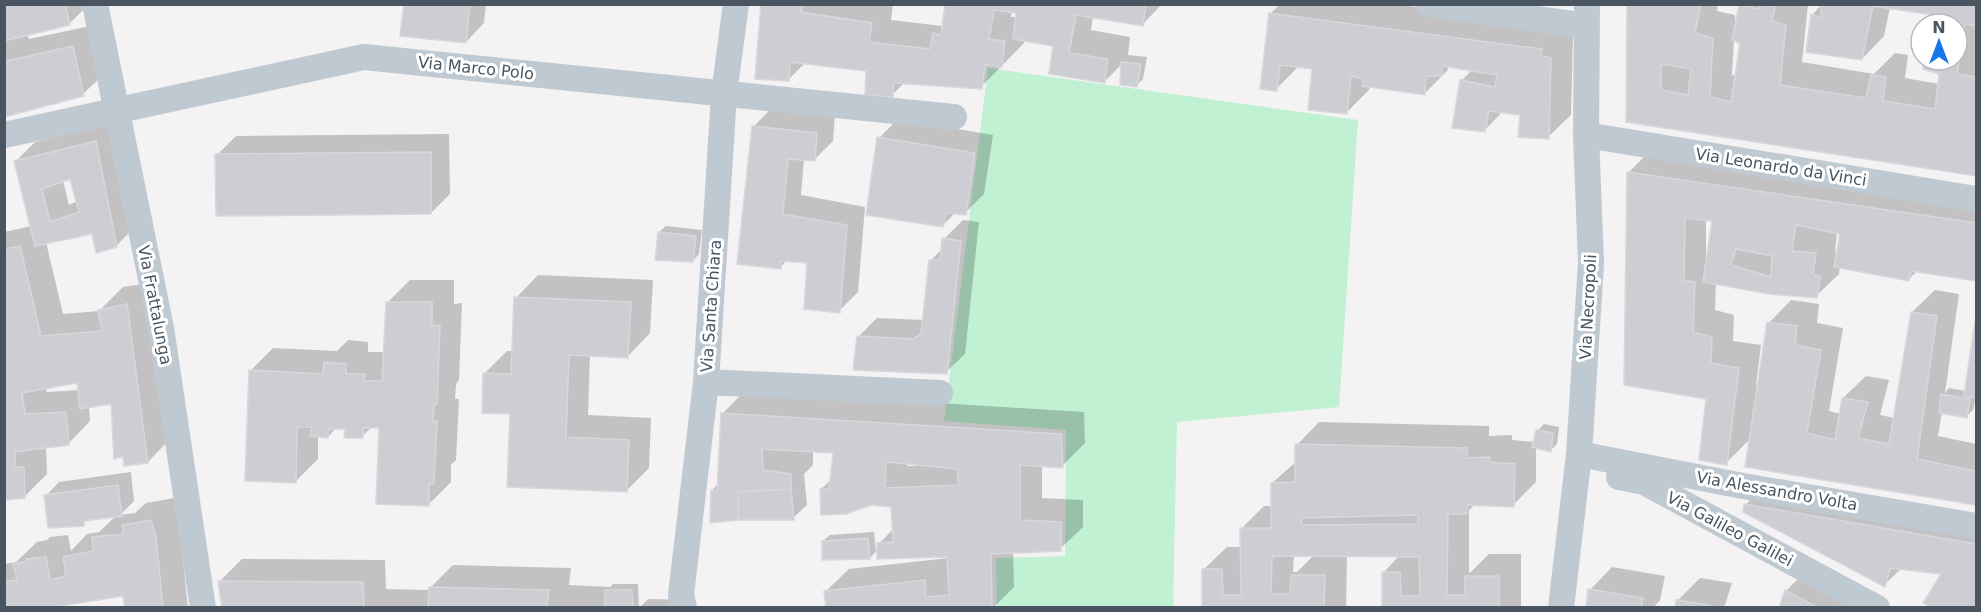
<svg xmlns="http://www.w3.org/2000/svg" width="1981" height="612" font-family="'DejaVu Sans',sans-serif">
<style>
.green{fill:#c0f1d2}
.shadow{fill:#0003;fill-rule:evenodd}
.building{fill:#ccced4;stroke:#d6d8dd;stroke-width:1.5;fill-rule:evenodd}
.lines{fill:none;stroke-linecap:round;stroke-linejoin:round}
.minor{stroke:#bfc9d1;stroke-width:26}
.labels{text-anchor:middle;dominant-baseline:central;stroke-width:6;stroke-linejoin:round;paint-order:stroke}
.street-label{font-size:16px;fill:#495560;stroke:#fff}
</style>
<rect width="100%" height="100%" fill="#f4f2f2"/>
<path class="green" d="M988,68l370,52 -19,287 -162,15 -4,185h-176l-1,-49 69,-2 1,-126 -122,-9z"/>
<path class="shadow" d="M4,4h85l-20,20 -42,10 2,5 66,-14 11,47 -23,22 -79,21z
M405,4h81l-2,19 -18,19z
M763,4h130l-2,16 51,6 2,-3 2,-19h216l-19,20 -50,-8 -2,14 39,7 -2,18 19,2 -4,22 -7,7 -13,-23 -19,19 -49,-37 -31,-6v4l-43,44 -76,-5 -13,13 -24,-25 -62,-8 -17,17zM1012,11h6l-1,6h-6z
M1280,4h115l169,23 9,9 -2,79 -23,22 -26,-23 -19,-3 -19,20 -23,-50 11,-11 -23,-4 -2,5 -22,22 -55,-8 -1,5 -23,23 -32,-45 -15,-2 -23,23 -6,-75z
M1629,4h89l-1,7 18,4v8h2l4,-19h67l-6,58 72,12 21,-21 13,2 -3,23 34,6 1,-11 -14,-13h31v-36h-24l2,-11 -45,-6 -6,29 -22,23 -55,-9 6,-36 9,-10h154v170l-349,-54zM1734,39l8,3 -5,34 -5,-1z
M772,108l63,6 -2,27 -19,19 -10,-1 -3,36 64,12 -7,85 -19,19 -30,-49 -22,-2 -6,7 -28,-140z
M898,119l95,16 -9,59 -19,19 -9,-1 -13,13 -64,-87z
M115,123l20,104 -19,19 -23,-14 -47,10 17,72 36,-3 24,-24 26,-4 21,156 -22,23 -23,-8 -12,-51 -24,3 1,15 -22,23 -22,3 1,27 -22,22 -21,3v-267l28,-6 -16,-65 19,-19zM71,177l7,24 -9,4 -6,-25zM78,382l1,8 -32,2 -1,-5z
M449,134l1,60 -19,19 -214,-58 19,-19z
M1651,150l325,48v81l-59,-8 -8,8 -69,-13 -1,8 -23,22 -100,-13 -1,27 19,5 -1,26 28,4 -5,40h3l10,-62 22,-23 28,4 -2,19 26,5 -14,83 12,3 2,-16 23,-22 23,4 -9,35 15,3 17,-106 23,-22 24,4 -14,99 4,-5 17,3 10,-70v76l-3,13 -6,6 -25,-4 -4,24 38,8v60l-230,-38 4,-27 -24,24 -18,-66 -82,-13 3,-212zM1706,219h8l-6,40 -2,-1zM1837,232l5,1 -4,20 -3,-1z
M963,220l16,2 -14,132 -19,18 -88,-35 19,-19 47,2 6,-59 13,-13 1,-9z
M666,226l36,4 -3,24 -6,7 -34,-29z
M538,275l115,5 -3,53 -22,23 -38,-2 -2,61 63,3 -2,50 -23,23 -115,-79 -26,-39 22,-22h6l3,-53z
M410,280h44v24l8,-1 -3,77 -3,4 -1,15h4l-3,61 -5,5v17l-23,23 -47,-78h-9l-10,9 -16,-9h-9l-9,10 -10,-2v24l-23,23 -44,-112 22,-22 64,3 11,-11 20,2v10h17l2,-49z
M745,391l339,21 1,31 -23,23 -20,-1v33l41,2v27l-23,22 -47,2 1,36 -21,21h-166l-1,-17 23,-22 100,-11v-3l-70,-11 14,-15 -1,-23 -21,-3 -50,-14 11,-10 2,-28 -21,-1v15l-9,9 3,31 -14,13 -81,-28 6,-6 4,-70zM907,463l12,1 -1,2h-11z
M1319,422l170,4v10l23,-1v5l23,2 2,-11 7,-7 15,3 -2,17 -6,6 -15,-3v35l-23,23 -37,-1 -7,6v64l20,-20h32v54h-138v-35l17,-18h-53l-1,53h-142v-39l23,-22h15l-1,-18 23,-23h8v-23l25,-22v-16zM1294,555h20l-17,17h-4z
M131,472l3,29 -14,14 15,-2 11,-10 28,-5 4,15 10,95h-61l-3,-14 -61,10v4h-59v-44l12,-2 21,-20 10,-2 3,-3 18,-2 3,16 16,-17 12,-2 18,-17 -29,4 -5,5 -37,-28 13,-14z
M1768,483l208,35v90h-41l9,-35 -42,-5 -18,17 -139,-80z
M874,532l2,19 -6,7 -47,-17 7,-6z
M242,559l143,1 1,29 44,1 1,-3 22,-22 118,3 -2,17 41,2 3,-3h25l1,24h-416l-4,-26z
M1612,567l53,9 -5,24 -7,8h-65l2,-18z
M1809,568l73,40h-102l6,-17z
M1700,578l32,5 -8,25h-47v-7z
M648,599l43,1 1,8h-53z"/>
<path class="building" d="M4,4h61l5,21 -66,16z
M404,4h66l-4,39 -66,-7z
M761,4h41l-1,8 71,11 -3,19 61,7 3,-16 8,2 4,-31h201l-3,22 -67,-11 -7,38 39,6 -3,24 -56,-9 4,-28 -40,-7 3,-26 -22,-3 -5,29 16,2 -3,26 -17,-2 -3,24 -88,-6 -1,14 -28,-2 1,-24 -76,-9 -1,19 -34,-2z
M1627,4h74l-6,29 18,5 -3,59 21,5 9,-59 -8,-3 7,-35 20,4v-5h17l-4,17 14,4 -6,60 86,13 5,-23 15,2 -3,24 52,8 4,-35 -16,-5 2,-9h32v-36h-25l1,-9 -60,-9 -11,54 -56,-8 5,-38 10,4v-14h155v22l-11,-2 -8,50 19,3v99l-350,-54zM1661,64l30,5 -3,26 -27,-5z
M1269,13l273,36 -1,7 10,2 -2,81 -31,-2 2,-22 -31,-4 -4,21 -33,-4 8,-48 35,7 2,-12 -55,-9v10h-16l-1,19 -62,-9v-7l-12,-3 -4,38 -39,-4 4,-41 -32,-4 -3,26 -17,-2z
M73,46l11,50 -80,21v-63l2,7z
M1121,62l20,2 -4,23 -17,-2z
M752,126l65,7 -2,28 -27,-2 -5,55 64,11 -7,88 -36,-4 3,-46 -26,-2v8l-44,-5z
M877,137l98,16 -9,62 -20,-2 -3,14 -77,-12z
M96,141l21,106 -21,6 -4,-19 -57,12 -21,-85zM70,179l9,33 -29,10 -8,-33z
M431,152v62l-215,2 -1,-62z
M1627,172l349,51v58l-65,-10 -2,10 -75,-14 6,-33 -44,-9 -4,26 24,2 -3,21 7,3 -3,21 -48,-4 -66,-12 9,-61 -27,-3 -1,62 11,2 -2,50 19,5 -1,26 28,5 -12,97 -28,-5 7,-61 -82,-14zM1736,249l36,7 -1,21 -40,-12z
M658,232l38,4 -3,26 -38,-2z
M942,238l19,3 -14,133 -94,-4 4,-34 56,3 8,-5 8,-74h11z
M20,246l21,90 61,-5 -4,-21 29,-6 21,159 -24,3 -1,-10 -9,3 -3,-55 -31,5 -3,-26 -55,10 3,21 41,-2 3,33 -54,7v15h9l1,31 -21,2v-251z
M514,297l117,5 -3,56 -59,-3 -3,82 63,3 -2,52 -120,-5 3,-73 -28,-1 1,-40 28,1z
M386,302h46v24l8,-1 -3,79h-3l-1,17h4l-3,63h-5v22l-53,-2 3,-76h-16v10h-19l1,-9h-17v9l-18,-2 2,-9h-15l-1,56 -51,-2 4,-111 74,4 1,-12 22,2v10h19l-1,7h18z
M1911,312l26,4 -20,143 59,12v34l-231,-38 22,-145 30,4 -2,19 26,5 -14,83 28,7 7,-42 26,4 -10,36 31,6z
M1975,321h1v77l-12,-2z
M1941,394l29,5 -3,19 -28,-5z
M721,413l340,21 2,34 -43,-3v55l41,2v29l-70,3 1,54h-166l-2,-17 101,-11 1,17 23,-2 -2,-38 -70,2v-16l16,-1 -2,-35 -20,-2 -25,9 -25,1 -1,-26h9l4,-36 -71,-4 1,21 28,4v15l-53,3v28l-28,3 1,-33 6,2zM886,462l72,7v16l-73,3z
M1536,430l17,3 -2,19 -19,-5z
M1295,444l172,4v10l23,-1v5l25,2 -1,43 -47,-2v9h-19l-1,81h18v-19h34v32h-117v-36h18l1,24h19l-1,-39 -147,-1 -1,38h19l1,-19h34l-1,33h-122v-39h20l1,26h18l-1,-67h31v-45l24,-1zM1418,515v9l-116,1 -1,-7z
M118,485l4,31 -38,5v5l-36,2 -4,-33z
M791,489l3,31h-56v-28z
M1744,504l232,40v64h-45l-8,-5 18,-29 -51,-6 -5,19 -142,-75z
M151,520l5,17 7,71h-38l-2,-12 -76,12h-43v-26l13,-2 -4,-16 14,-3 -1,-2 20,-2 4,23 16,-4 -3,-19 30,-6 -1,-14 31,-3 -1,-9z
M868,538l2,21 -48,1v-19z
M218,581l145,1 1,26h-142z
M429,587l120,3 -2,17 7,1h-126z
M1588,589l55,9 -2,10h-55z
M605,590h27l1,18h-28z
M1785,590l33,18h-39z
M1676,600l34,5 -1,3h-34z"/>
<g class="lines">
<path class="minor" d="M95,4l66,324 42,280
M1429,4l158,22
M4,135l360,-78 590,60
M1586,135l390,64
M706,382l234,11
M1579,454l164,32 233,40
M1619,477l25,5 233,126
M684,608l-3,-13 25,-213 18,-288 12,-90
M1561,608l18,-154 12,-191 -5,-128 1,-131"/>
</g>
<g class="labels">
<g class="street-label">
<text transform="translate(476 68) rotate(6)">Via Marco Polo</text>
<text transform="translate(1781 167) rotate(9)">Via Leonardo da Vinci</text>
<text transform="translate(155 305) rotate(79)">Via Frattalunga</text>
<text transform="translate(711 306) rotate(-86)">Via Santa Chiara</text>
<text transform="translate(1588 307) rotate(-87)">Via Necropoli</text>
<text transform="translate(1777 491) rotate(10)">Via Alessandro Volta</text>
<text transform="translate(1730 529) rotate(28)">Via Galileo Galilei</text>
</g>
</g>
<rect width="1981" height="612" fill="none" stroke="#495560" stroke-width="12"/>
<g transform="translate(1939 42)"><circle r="28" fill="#ffffff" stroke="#b6bbbf" stroke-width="1.5"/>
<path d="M0-4.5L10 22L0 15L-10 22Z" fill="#1577eb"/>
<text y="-9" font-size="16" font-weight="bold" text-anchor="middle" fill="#495560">N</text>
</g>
</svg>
